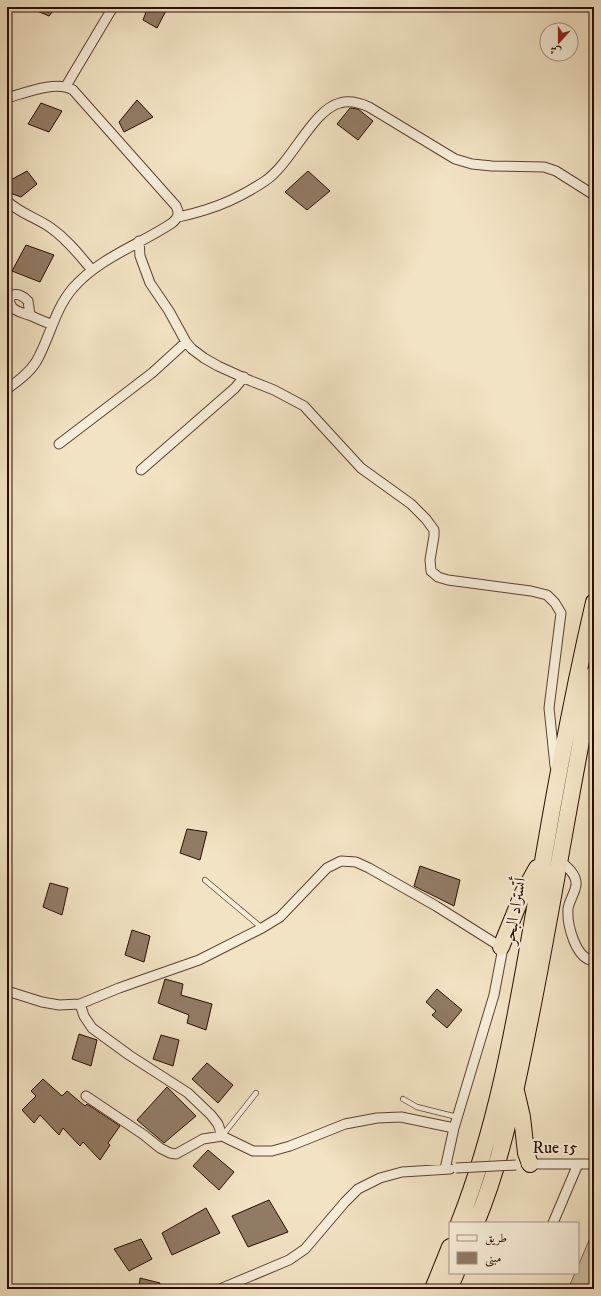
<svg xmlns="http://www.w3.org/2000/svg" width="601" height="1296" font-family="'IM FELL DW Pica',Amiri,serif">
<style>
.green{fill:#d0bfa3;stroke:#7c6652}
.building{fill:#927c66;stroke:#290d00}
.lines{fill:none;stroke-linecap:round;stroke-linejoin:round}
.lane-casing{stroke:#5b4231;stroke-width:6}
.street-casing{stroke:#5b4231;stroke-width:11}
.highway-casing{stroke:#290d00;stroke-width:18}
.lane{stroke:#f7edd9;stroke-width:4.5}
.street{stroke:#f7edd9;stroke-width:9}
.highway{stroke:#f2e3c4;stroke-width:16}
.street-bridge-casing{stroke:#5b4231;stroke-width:11;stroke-linecap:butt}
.street-bridge{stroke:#f7edd9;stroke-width:9}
.labels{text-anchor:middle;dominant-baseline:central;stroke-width:4;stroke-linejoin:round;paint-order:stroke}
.street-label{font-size:17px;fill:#290d00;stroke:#f7edd9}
</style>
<rect width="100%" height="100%" fill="#f2e3c4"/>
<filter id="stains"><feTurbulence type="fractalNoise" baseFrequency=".005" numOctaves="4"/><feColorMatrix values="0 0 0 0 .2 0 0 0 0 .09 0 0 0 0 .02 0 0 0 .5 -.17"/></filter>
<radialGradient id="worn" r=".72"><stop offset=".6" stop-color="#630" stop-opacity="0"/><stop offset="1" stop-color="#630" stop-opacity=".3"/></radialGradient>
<path class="green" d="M594,1229v60h-26l7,-16h3v-7z"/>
<path class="building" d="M28,7h28l-7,9z
M148,7h20l-11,21 -14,-8z
M137,100l16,17 -29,15 -5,-10z
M41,103l21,8 -13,21 -21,-8z
M350,108l8,1 15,12 -15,19 -21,-16z
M27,171l10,13 -16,13 -11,-4 -3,-3v-8z
M308,171l22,20 -23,19 -22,-18z
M26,245l28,10 -14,27 -28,-11z
M187,829l20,3 -7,28 -20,-7z
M420,866l40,14 -6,26 -40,-20z
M50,883l18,5 -6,27 -19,-8z
M132,930l18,6 -6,26 -19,-7z
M165,979l18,5 -2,11 31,9 -6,26 -19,-7 2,-8 -31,-12z
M437,989l25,21 -15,18 -15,-13 4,-4 -10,-9z
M79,1034l18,6 -6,26 -19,-7z
M161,1035l18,5 -6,26 -20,-7z
M207,1063l26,22 -15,18 -26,-24z
M43,1079l19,17 5,-5 18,15 2,-2 33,22 -12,17 2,2 -10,15 -17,-18 -3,4 -17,-18 -4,7 -19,-20 -6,8 -12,-13 14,-14 -5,-5z
M167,1087l29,29 -32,27 -27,-23z
M208,1150l26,22 -15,18 -26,-24z
M269,1200l19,32 -40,15 -16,-31z
M206,1208l14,25 -48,22 -10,-22z
M141,1239l11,20 -23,12 -15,-22z
M140,1278l20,5 -2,6h-19z"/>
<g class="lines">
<defs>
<path id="lane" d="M205,880l57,48
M403,1099l14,8 40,10
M222,1136l34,-43"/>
<path id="street" d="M66,86l47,-79
M7,98c18,-5 49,-18 66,-8l103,116c4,8 2,12 -4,17 -33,22 -73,35 -99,65 -19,22 -23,50 -37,74 -7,11 -18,19 -29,27
M7,201c12,12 30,17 44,27 17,12 29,28 41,42
M178,217c9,-2 18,-4 27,-7 20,-6 42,-17 60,-29 26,-17 48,-72 75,-78 10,-3 20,0 29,4l86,52 17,5 20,2 52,1 12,4 38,24
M139,241l1,15 10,27 19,28 17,31 6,7 12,9 14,8 33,15 23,9 30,16 57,62 50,36 15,15 8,11v6l-4,24 1,11 7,6 10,3 83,11 16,4 8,8 6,10 -12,95 6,58
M30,315l-2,-14c-11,-12 -24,-6 -16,6 4,5 11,6 17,8 8,3 14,7 23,9
M59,444l93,-71 34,-31
M141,470l94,-82 9,-11
M559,860c7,6 18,14 17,25 -1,8 -7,16 -8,24 -1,15 7,50 26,52
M7,991l35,11 17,3 21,-1 39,-16 80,-28 63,-32 18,-11 47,-49 14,-7 15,1 13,6 67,38 65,41 1,6 -8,42 -40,133 -9,41
M80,1004l4,12 8,12 37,27 59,38 23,22 7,9 4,12
M86,1096l58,39 16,13 10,5 6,1 27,-15 19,-3 31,15h19l18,-5 55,-22 32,-6 24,-1 53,11
M526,1164h68
M553,1223l25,-59
M220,1289l69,-29 16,-11 40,-47 13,-13 22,-11 22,-6 48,-3"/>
<path id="highway" d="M501,947l22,-54 14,-25
M516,1091l6,26 4,36 4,11
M459,1223c42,-106 59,-220 79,-332 16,-97 34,-194 56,-289
M476,1223c27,-65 40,-135 54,-204 23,-115 41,-231 64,-345
M433,1289l17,-42
M449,1289l7,-16"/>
</defs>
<use href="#lane" class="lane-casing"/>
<use href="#street" class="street-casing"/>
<use href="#highway" class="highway-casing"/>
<use href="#lane" class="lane"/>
<use href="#street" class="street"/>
<use href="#highway" class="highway"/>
<defs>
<path id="street-bridge" d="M456,1168l60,-3"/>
</defs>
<use href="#street-bridge" class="street-bridge-casing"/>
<use href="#street-bridge" class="street-bridge"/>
</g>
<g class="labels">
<g class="street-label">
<text transform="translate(515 911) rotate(-80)">أتستراد البحر</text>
<text x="555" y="1148">Rue 15</text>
</g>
</g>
<rect width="601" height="1296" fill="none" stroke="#f2e3c4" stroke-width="24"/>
<rect x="8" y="8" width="585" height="1280" fill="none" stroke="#290d00" stroke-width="2"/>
<rect x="12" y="12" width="577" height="1272" fill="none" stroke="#290d00"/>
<rect x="449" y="1222" width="130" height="52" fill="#f7edd9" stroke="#a59382"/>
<rect x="457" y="1235" width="20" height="6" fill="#f7edd9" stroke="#a59382"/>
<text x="485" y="1242" font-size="12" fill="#290d00">طريق</text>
<rect x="457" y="1252" width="20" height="12" fill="#927c66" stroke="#a59382"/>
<text x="485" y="1262" font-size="12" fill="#290d00">مبنى</text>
<g transform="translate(559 42) rotate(201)"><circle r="19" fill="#f7edd9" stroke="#a59382"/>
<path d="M0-3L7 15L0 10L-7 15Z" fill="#8f2418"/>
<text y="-6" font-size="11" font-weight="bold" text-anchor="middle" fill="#290d00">ش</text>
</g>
<rect width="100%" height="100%" filter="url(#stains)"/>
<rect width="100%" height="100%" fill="url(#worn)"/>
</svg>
